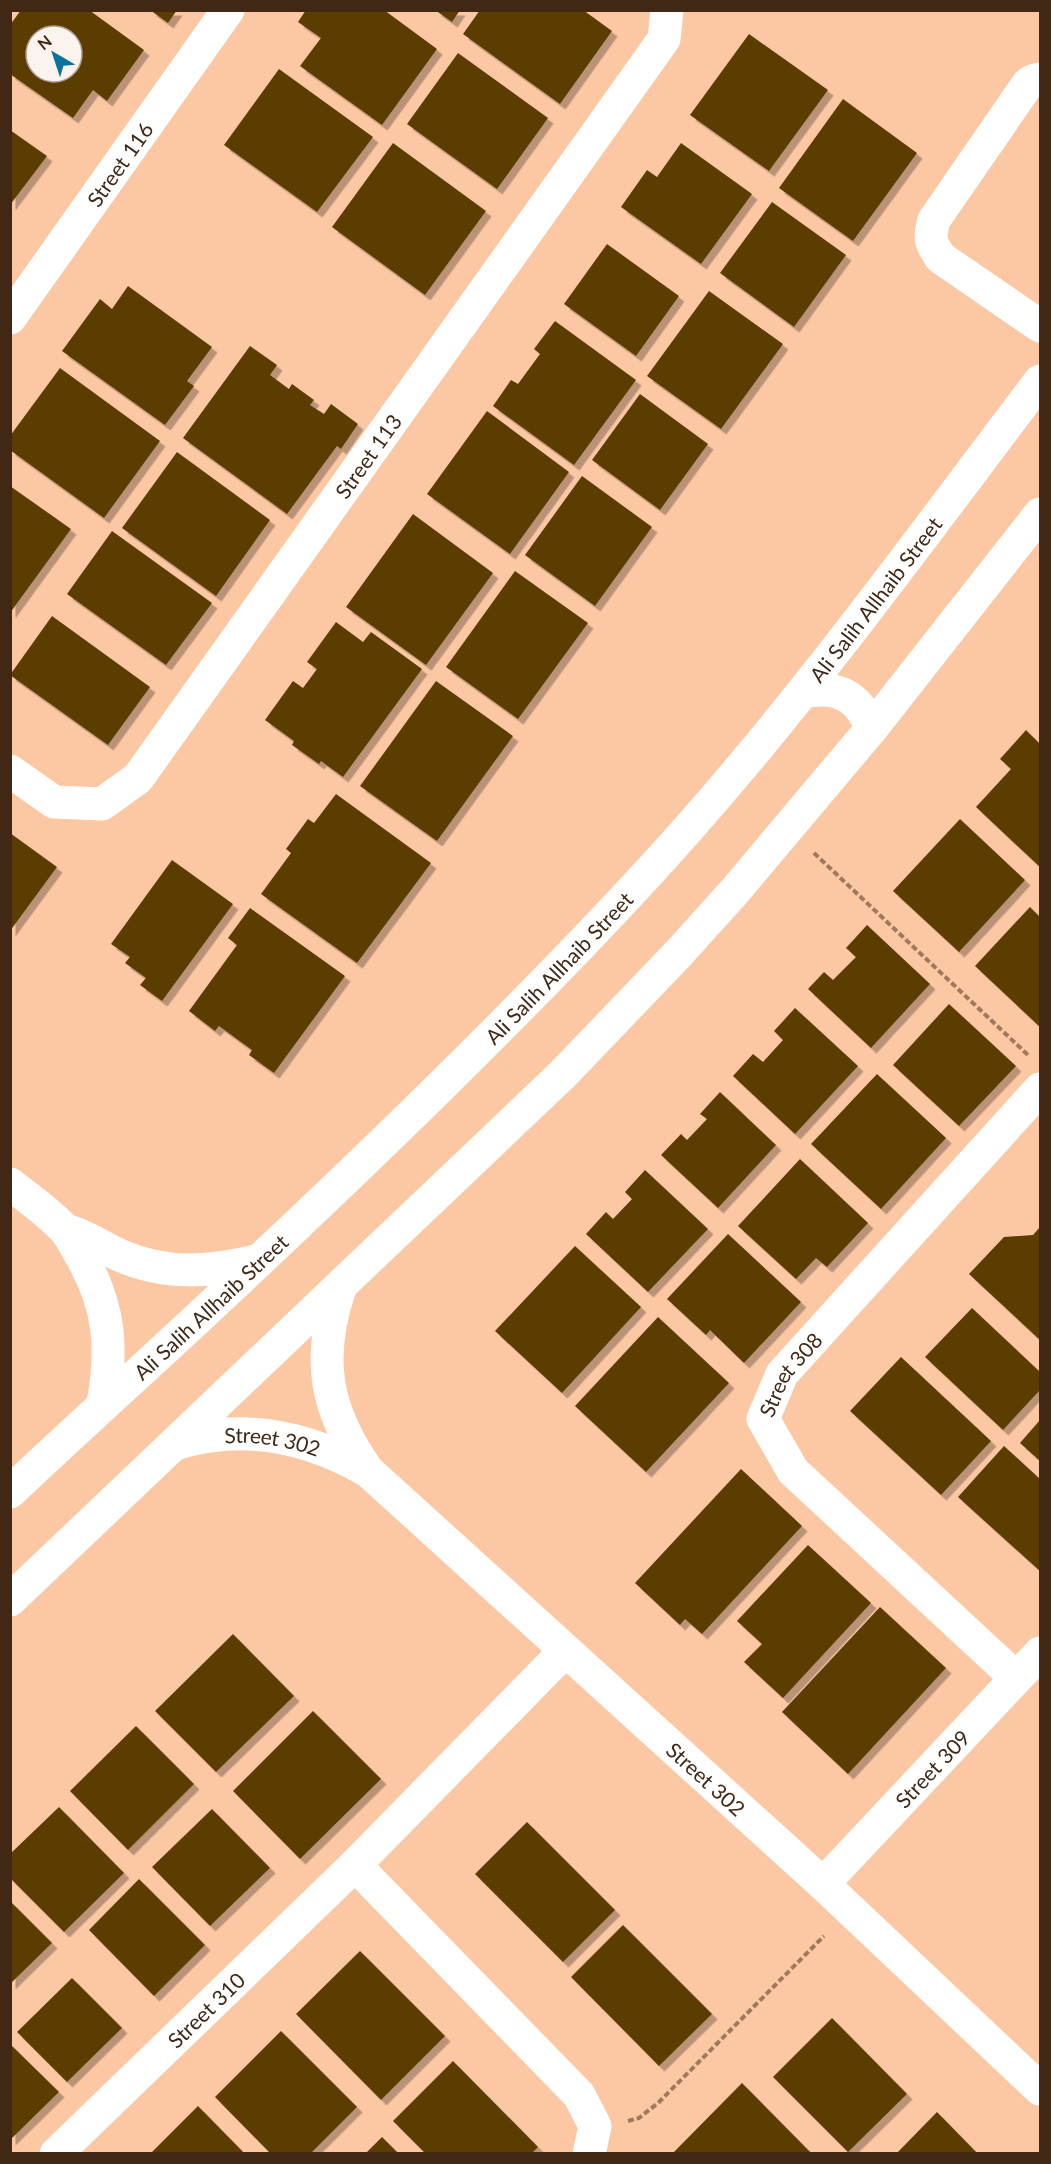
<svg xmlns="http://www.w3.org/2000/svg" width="1051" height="2164" font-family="Lato,sans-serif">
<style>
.building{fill:#5b3d06;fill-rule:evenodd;filter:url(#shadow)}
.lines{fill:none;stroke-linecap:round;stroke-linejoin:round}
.path{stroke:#a0785d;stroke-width:4;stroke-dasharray:6 3;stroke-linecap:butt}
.minor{stroke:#fff;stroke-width:33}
.labels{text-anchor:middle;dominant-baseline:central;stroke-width:6;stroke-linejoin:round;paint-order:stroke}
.street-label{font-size:21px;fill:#412815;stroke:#faf3ee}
</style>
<defs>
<filter id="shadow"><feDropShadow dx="5.5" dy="5.5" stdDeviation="0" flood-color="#0004"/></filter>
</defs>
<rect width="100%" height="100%" fill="#fcc7a3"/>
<path class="building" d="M21,10h68l55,40 -37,51 -14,-11 -20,28 -63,-44v-49zM36,36h36v36h-36z
M150,10h27l-9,13z
M306,10h78l53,39 -55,76 -82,-59 21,-28 -23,-16z
M435,10h25l-8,12z
M480,10h103l29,21 -52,73 -97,-70z
M749,34l79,56 -59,81 -79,-56z
M458,53l90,65 -51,71 -90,-65z
M279,69l94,68 -56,75 -93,-67z
M843,99l74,54 -64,88 -74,-53z
M10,130l37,26 -37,49z
M393,143l93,68 -61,84 -93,-68z
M681,143l71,51 -51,70 -80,-57 26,-37 10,7z
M772,202l74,53 -52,72 -74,-54z
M607,244l72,52 -43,60 -72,-52z
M128,286l84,61 -25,34 7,5 -29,39 -103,-74 38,-52 12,10z
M709,291l74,53 -62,85 -74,-53z
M555,321l81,59 -62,85 -81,-59 18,-26 7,4 22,-30 -6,-5z
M250,346l27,19 -7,10 19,14 3,-5 22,16 -4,5 14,9 7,-10 27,20 -17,25 -4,-3 -50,68 -104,-76z
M60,368l100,73 -56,77 -94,-68v-14z
M640,394l68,50 -48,66 -68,-50z
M487,411l82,61 -59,82 -83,-60z
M177,452l93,68 -54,76 -94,-68z
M582,476l70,51 -57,79 -70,-51z
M10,486l61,43 -61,84z
M413,514l80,59 -67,92 -80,-58z
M112,531l100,72 -46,62 -99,-71z
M515,571l73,52 -70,96 -72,-52z
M52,616l98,71 -42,58 -98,-70z
M336,622l27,20 8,-10 51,37 -79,108 -22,-16 -2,3 -27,-19 2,-4 -29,-21 28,-39 10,7 14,-19 -10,-7z
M436,681l77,55 -76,105 -77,-55z
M1026,730l14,14v123l-64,-60 35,-38 -11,-10z
M336,794l95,69 -74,100 -96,-69 30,-41 -5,-4 22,-30 6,4z
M960,819l65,61 -66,72 -66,-61z
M10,833l47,34 -47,64z
M172,860l61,44 -71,97 -22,-16 6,-7 -21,-15 5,-6 -19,-13z
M1030,907l10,10v110l-65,-61z
M250,908l95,68 -71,97 -25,-18 3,-5 -33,-24 -4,5 -26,-20 48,-66 -9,-7z
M867,925l63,59 -59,64 -63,-59 16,-17 9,8 23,-23 -10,-9z
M949,1004l67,62 -57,60 -66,-61z
M795,1008l63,58 -63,68 -62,-58 20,-22 10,8 20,-22 -9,-9z
M877,1074l69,64 -65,71 -70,-65z
M720,1092l56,53 -58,63 -57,-53 20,-21 6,6 20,-21 -7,-5z
M800,1159l68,64 -41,44 -11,-9 -20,21 -58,-53z
M645,1170l63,59 -60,63 -62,-58 20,-22 7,7 19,-20 -7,-7z
M1040,1227v113l-71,-66 35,-37 29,-2z
M728,1234l73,68 -57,61 -34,-33 -4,5 -39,-36z
M575,1246l66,61 -79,86 -67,-62z
M972,1308l68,64v18l-37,40 -78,-73z
M658,1317l71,66 -83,89 -71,-66z
M901,1357l90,84 -50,54 -91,-84z
M1040,1420v41l-20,-18z
M1004,1446l36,33v92l-82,-74z
M741,1469l61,57 -100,108 -17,-15 -5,6 -45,-42z
M808,1545l63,58 -88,95 -39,-36 18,-18 -25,-23z
M880,1607l66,61 -98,106 -66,-62z
M233,1634l61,62 -78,76 -61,-61z
M313,1711l68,68 -81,80 -67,-68z
M136,1726l58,58 -66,66 -58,-59z
M59,1807l65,66 -60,59 -54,-54v-24z
M212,1809l58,59 -60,58 -58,-59z
M527,1822l88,88 -52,52 -88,-88z
M139,1879l66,66 -51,51 -65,-66z
M10,1901l42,42 -42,41z
M623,1925l89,89 -53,52 -88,-89z
M360,1951l85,85 -64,64 -85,-86z
M72,1978l50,50 -55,54 -50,-50z
M832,2018l75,76 -59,58 -75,-75z
M281,2031l76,76 -47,47h-39l-56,-57z
M10,2044l49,48 -49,48z
M453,2061l85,86 -7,7h-105l-33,-33z
M742,2083l70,71h-140z
M198,2106l47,48h-95z
M937,2112l41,42h-82z
M382,2137l17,17h-34z"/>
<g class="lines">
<path class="path" d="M814,853l215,203
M628,2121l11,-3 19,-15 166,-167"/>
<g class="minor">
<path d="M1040,79l-8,2 -5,4 -93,135c-5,18 -4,23 7,38l99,68"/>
<path id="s1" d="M10,318l218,-308"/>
<path d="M803,692c35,-7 55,4 69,36"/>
<path id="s2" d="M10,771l44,31 48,2 36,-26 526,-739 3,-29"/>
<path d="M10,1184c18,14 38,28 54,45 7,7 12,19 17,27 29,50 32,92 22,148"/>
<path d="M65,1230c20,5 35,16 54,25 47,21 93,17 141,5"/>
<path id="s3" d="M340,1288c-24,71 -15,122 28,183l455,413 217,205"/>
<path id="s4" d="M174,1444c12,-3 24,-7 37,-8 55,-8 107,7 155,34"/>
<path id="s5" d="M10,1492c84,-79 169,-155 252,-234 133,-125 265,-253 389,-388 141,-153 263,-323 389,-489"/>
<path d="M10,1600l553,-526 115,-120 56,-62 138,-164 168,-214"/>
<path id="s6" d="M1016,1678l-223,-207 -30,-52 19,-45 258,-285"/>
<path d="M355,1865l224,230 16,31 -6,28"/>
<path id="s7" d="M823,1884l217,-231"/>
<path id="s8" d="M56,2154l299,-289 210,-214"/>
</g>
</g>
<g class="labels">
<g class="street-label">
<text stroke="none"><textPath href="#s1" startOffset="189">Street 116</textPath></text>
<text stroke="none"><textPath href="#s2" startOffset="542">Street 113</textPath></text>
<text stroke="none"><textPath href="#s5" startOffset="1245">Ali Salih Allhaib Street</textPath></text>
<text stroke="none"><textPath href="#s5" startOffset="759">Ali Salih Allhaib Street</textPath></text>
<text stroke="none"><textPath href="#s5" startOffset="273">Ali Salih Allhaib Street</textPath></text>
<text stroke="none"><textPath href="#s6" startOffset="417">Street 308</textPath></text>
<text stroke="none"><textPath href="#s4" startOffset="100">Street 302</textPath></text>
<text stroke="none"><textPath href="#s7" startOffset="159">Street 309</textPath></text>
<text stroke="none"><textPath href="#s3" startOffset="651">Street 302</textPath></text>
<text stroke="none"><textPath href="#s8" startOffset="208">Street 310</textPath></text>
</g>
</g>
<rect width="1051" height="2164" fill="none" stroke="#412815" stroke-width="24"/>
<g transform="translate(54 54) rotate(321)"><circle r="28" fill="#faf3ee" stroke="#b0a297" stroke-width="1.5"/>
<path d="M0-4.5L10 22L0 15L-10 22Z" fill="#0f719e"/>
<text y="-9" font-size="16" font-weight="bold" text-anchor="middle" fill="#412815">N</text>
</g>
</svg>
